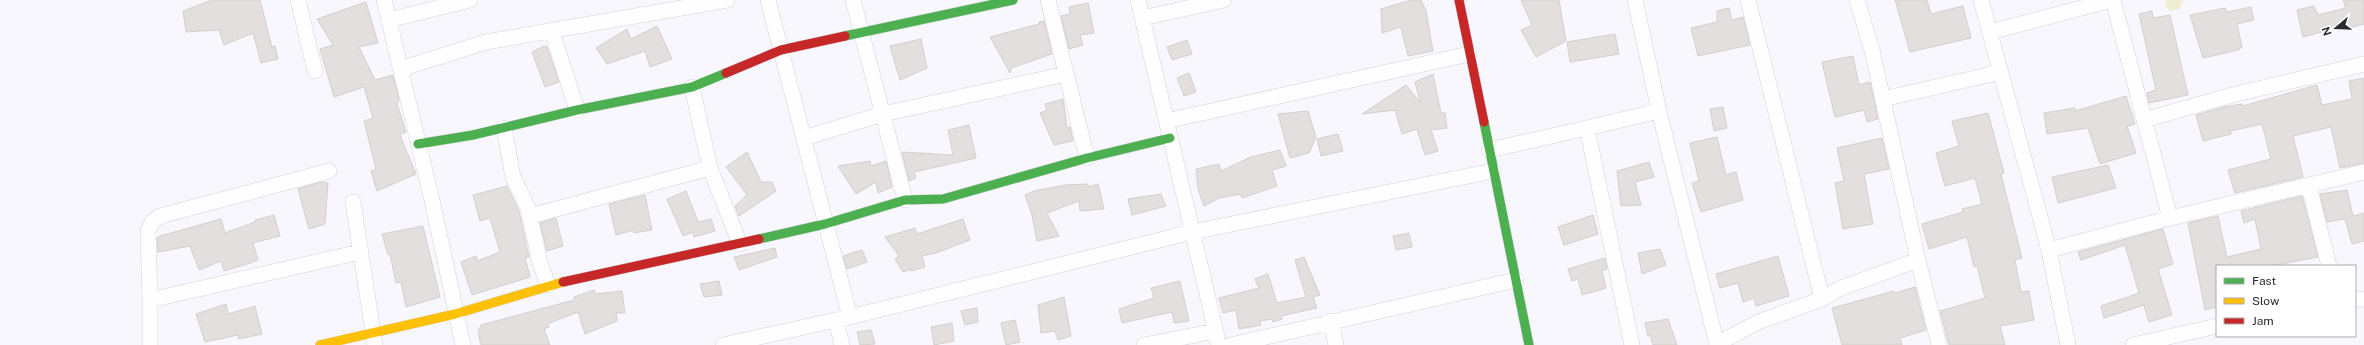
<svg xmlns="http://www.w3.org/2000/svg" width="2364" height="345" font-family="'Public Sans',sans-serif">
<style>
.green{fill:#eeefd0}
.building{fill:#e3dfde;stroke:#d2cfcd}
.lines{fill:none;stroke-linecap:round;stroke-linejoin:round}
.street-casing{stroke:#d4d2da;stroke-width:16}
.fast-casing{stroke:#d4d2da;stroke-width:10}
.slow-casing{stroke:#d4d2da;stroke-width:10}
.jam-casing{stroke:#d4d2da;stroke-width:10}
.street{stroke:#fefeff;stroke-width:15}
.fast{stroke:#4caf50;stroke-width:9}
.slow{stroke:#ffc107;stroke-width:9}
.jam{stroke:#c62828;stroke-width:9}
</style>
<rect width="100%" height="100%" fill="#f8f7fd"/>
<path class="green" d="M2165,0h18l-4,9 -9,2 -4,-4z"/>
<path class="building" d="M212,0h48l12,47 3,-1 3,13 -17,4 -8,-30 -29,12 -5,-15 -33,2 -3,-21z
M1411,0h10l5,11 7,40 -25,5 -7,-29 -19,6 -1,-24z
M1521,0h38l7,41 -30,16 -15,-27 11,-5z
M1895,0h32l4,14 32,-8 8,32 -61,14z
M2343,0h21v24l-26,7 -1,-3 -34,9 -6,-27 17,-4 4,9 28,-7z
M366,2l12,41 -19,4 16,33 18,-5 6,25 -2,4 9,28 -6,3 16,39 -39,17 -6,-20 5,-2 -12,-48 9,-3 -9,-31 -30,10 -14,-48 13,-4 -16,-26z
M1088,3l6,30 -14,2 3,10 -14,4 -8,-33 9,-2 -1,-7z
M2251,7l3,13 -17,4 5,23 -4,3 -35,8 -13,-43 35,-7 2,4z
M1729,8l3,12 11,-3 7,28 -52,11 -7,-28 26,-6v-11z
M2152,11l1,7 17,-3 18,80 -39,8 -2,-10 9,-3 -17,-76z
M1044,21l8,33 -41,14 -1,5 -20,-36 49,-13v-2z
M657,26l15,33 -22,8 -5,-16 -38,13 -11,-16 31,-19 4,10z
M1615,34l4,20 -49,8 -3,-20z
M921,39l6,29 -27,12 -10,-34z
M1187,40l5,14 -20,6 -5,-13z
M544,46l3,1 12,35 -14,5 -13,-35z
M1853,56l6,29 11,-3 8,37 -11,3 -3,-12 -29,7 -13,-55z
M1189,73l7,19 -12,4 -7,-18z
M1433,74l8,39h4l2,15 -16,2 7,21 -13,4 -8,-26 -15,5 -7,-24 -33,4 44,-29 14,17 -5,-20z
M2364,78v85l-24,5 -9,-41 -38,9 10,41 -68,16 -7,-23 43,-11 -9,-35 -32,7 1,3 -28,7 -7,-26 28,-8 18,-3 1,2 74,-21 5,20 30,-6 -3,-18z
M2126,96l9,28 -8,2 9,27 -36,11 -12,-36 -41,6 -3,-21 31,-5v3z
M1063,99l4,29 3,-1 3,14 -19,4 -14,-32 7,-3 -2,-6z
M1723,107l4,21 -13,3 -4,-22z
M1308,111l8,26 -7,16 -19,5 -12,-44z
M1988,113l16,60 -3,1 21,84 -7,2 6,32 8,-1 5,29 -34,6 5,19h-56l-9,-34 45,-13 -8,-32 -3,1 -7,-30 -38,12 -7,-25 41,-12 -1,-3 20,-5 -7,-26 -30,8 -9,-33 23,-7 -7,-25z
M969,125l7,33 -62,14 2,6 -7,3 -7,-29 51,3 -5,-25z
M1338,134l5,17 -22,5 -4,-17z
M1717,137l9,38 10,-3 7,28 -42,12 -9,-29 7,-2 -9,-38z
M1882,138l7,31 -25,5 9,50 -30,5 -8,-46 9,-2 -7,-33z
M1280,150l6,16 -14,4 5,16 -35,12 -2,-4 -21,4 -15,8 -6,-17 -2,-20 23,-5 2,7 30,-14z
M747,152l14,30h11l4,9 -37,25 -4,-10 12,-11 -21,-28z
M870,161l1,5 15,-5 6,26 -14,6 -2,-11 -20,12 -18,-28z
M1649,162l5,15 -19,5 6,23 -20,1 -4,-35z
M2108,165l8,23 -58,15 -6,-26z
M321,182l7,1 -3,41 -16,5 -11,-40z
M1088,184v3l10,-3 6,25 -24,2 -1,-10 -32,12 12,23 -22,5 -5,-26 -7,-20 9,-4 31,-6z
M507,186l12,25 10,46 -4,1 5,19 -58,18 -11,-33 15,-6 1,5 23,-9 -10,-34 -10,3 -7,-26z
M2347,190l6,26 11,-3v28l-12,3 -7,-25 -18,3 -7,-28z
M686,191l12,31 13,-3 4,12 -21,6 -1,-5 -10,4 -16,-37z
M1161,194l5,12 -34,9 -4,-16z
M645,195l7,35 -18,3v-3l-18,5 -7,-31z
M2302,196l16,61 -47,9h-54v41l-12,3 -17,-87 30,-7 9,41 34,-8 -6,-30 -11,4 -3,-12z
M274,215l6,21 -27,7 5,17 -8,3 -26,8 -3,-10 -22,9 -9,-24 -32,6 -1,-14 3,-2 61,-17 4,14 30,-11v-2z
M1593,215l5,19 -34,11 -6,-18z
M556,218l7,28 -16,5 -7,-28z
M963,219l7,21 -34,13 -14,3 3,11 -14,4v-2l-8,3 -8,-13 4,-3 -14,-19 30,-9 2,6z
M423,226l17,71 -34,10 -5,-25 -5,1 -6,-29 -2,1 -6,-21z
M2163,229l10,35 -15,5 14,46 -23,7 -5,-17 -40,13 -3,-12 38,-13 -14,-48 -44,15 -3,-8z
M1409,233l3,14 -16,3 -3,-14z
M775,248l2,9 -38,13 -5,-13z
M1660,249l6,16 -24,9 -4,-21z
M862,250l5,12 -20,7 -4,-13z
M1778,256l11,40 -33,10 -2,-8 -11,4 -5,-19 -18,5 -4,-14z
M1304,257l16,38 -7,2 4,11 -36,8 1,3 -9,3 -1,-3 -12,2 1,4 -22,4 -3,-19 -13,3 -4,-15 40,-10 -4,-9 13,-5 9,29 29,-6 -11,-37z
M1605,258l2,11 -5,2 4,17 -24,7 -4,-16 -6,2 -4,-12z
M719,281l3,14 -18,2 -4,-13z
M1180,281l9,40 -15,2 -2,-11 -50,11 -3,-14 35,-11 -3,-10z
M1915,287l11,43 -26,8 2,7h-60l-10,-37 62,-17 1,2z
M594,290l2,4 26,-3 3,22h-9l1,8 -32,13 -7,-22 -31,12 2,3 -5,2 6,16h-69l-3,-13 3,-7 93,-25v-3z
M1064,297l7,39 -13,4 -3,-9 -14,2 -3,-28z
M226,304l2,10 27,-8 7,28 -23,5 -1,-4 -33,7 -9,-28z
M977,308l1,14 -13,3 -4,-14z
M1668,319l9,26h-24l-3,-10 -2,1 -3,-13z
M1015,320l5,22 -14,3 -5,-22z
M952,323l2,18 -20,4 -3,-18z
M871,330l4,14 -15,1 -3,-13z"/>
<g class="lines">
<defs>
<path id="street" d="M298,0l17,71
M384,0l48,200 31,145
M768,0l82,317
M853,0l52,200
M1048,0l39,158
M1138,0l81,345
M1635,0l24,111
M1748,0l74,299
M1857,0l15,50 46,210
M1981,0l68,250 19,95
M2113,0l57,218
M1142,18l82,-18
M389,20l81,-20
M552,32l25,78
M1990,32l122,-32
M400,69l86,-27 241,-42
M692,87l18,81 30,76
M1883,99l118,-27
M2144,120l88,-25 132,-31
M1166,121l303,-67
M504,128l9,49 15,31 12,55 8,22
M1587,128l72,-17 58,234
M804,138l79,-24 183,-40
M1489,150l98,-22 45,217
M2309,186l20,80
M353,202l22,143
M530,216l180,-48
M2049,250l121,-32 194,-46
M150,300l-2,-69 4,-9 8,-6 169,-45
M2355,300l9,-1
M836,320l6,25
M1331,321l5,24
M1717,344l41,-22 64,-23 19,-11 77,-28 21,85
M150,345v-45l210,-48
M723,345l127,-28 342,-85 301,-61
M1144,345l72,-14
M1231,345l285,-65
M2133,345l84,-19"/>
<path id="fast" d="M845,36l168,-36
M1484,122l45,223
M418,144l55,-9 104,-25 115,-23 34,-14
M759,239l66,-15 80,-24 38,-1 144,-41 83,-20"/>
<path id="slow" d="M320,345l135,-31 108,-32"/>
<path id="jam" d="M1459,0l25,122
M726,73l55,-23 64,-14
M563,282l196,-43"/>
</defs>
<use href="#street" class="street-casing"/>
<use href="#fast" class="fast-casing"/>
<use href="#slow" class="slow-casing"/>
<use href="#jam" class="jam-casing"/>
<use href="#street" class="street"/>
<use href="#fast" class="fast"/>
<use href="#slow" class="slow"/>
<use href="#jam" class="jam"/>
</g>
<rect x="2216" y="265" width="140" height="72" fill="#ffffff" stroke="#aaa9ad"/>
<rect x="2224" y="278" width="20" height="6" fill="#4caf50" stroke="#aaa9ad"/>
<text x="2252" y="285" font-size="12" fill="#2a2831">Fast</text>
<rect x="2224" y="298" width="20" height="6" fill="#ffc107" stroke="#aaa9ad"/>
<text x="2252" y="305" font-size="12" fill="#2a2831">Slow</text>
<rect x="2224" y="318" width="20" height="6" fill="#c62828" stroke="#aaa9ad"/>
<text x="2252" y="325" font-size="12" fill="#2a2831">Jam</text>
<g transform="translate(2336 28) rotate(251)" stroke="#ffffff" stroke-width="3" paint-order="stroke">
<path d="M0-3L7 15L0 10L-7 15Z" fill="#2a2831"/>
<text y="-6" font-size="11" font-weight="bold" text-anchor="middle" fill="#2a2831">N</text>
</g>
</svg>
